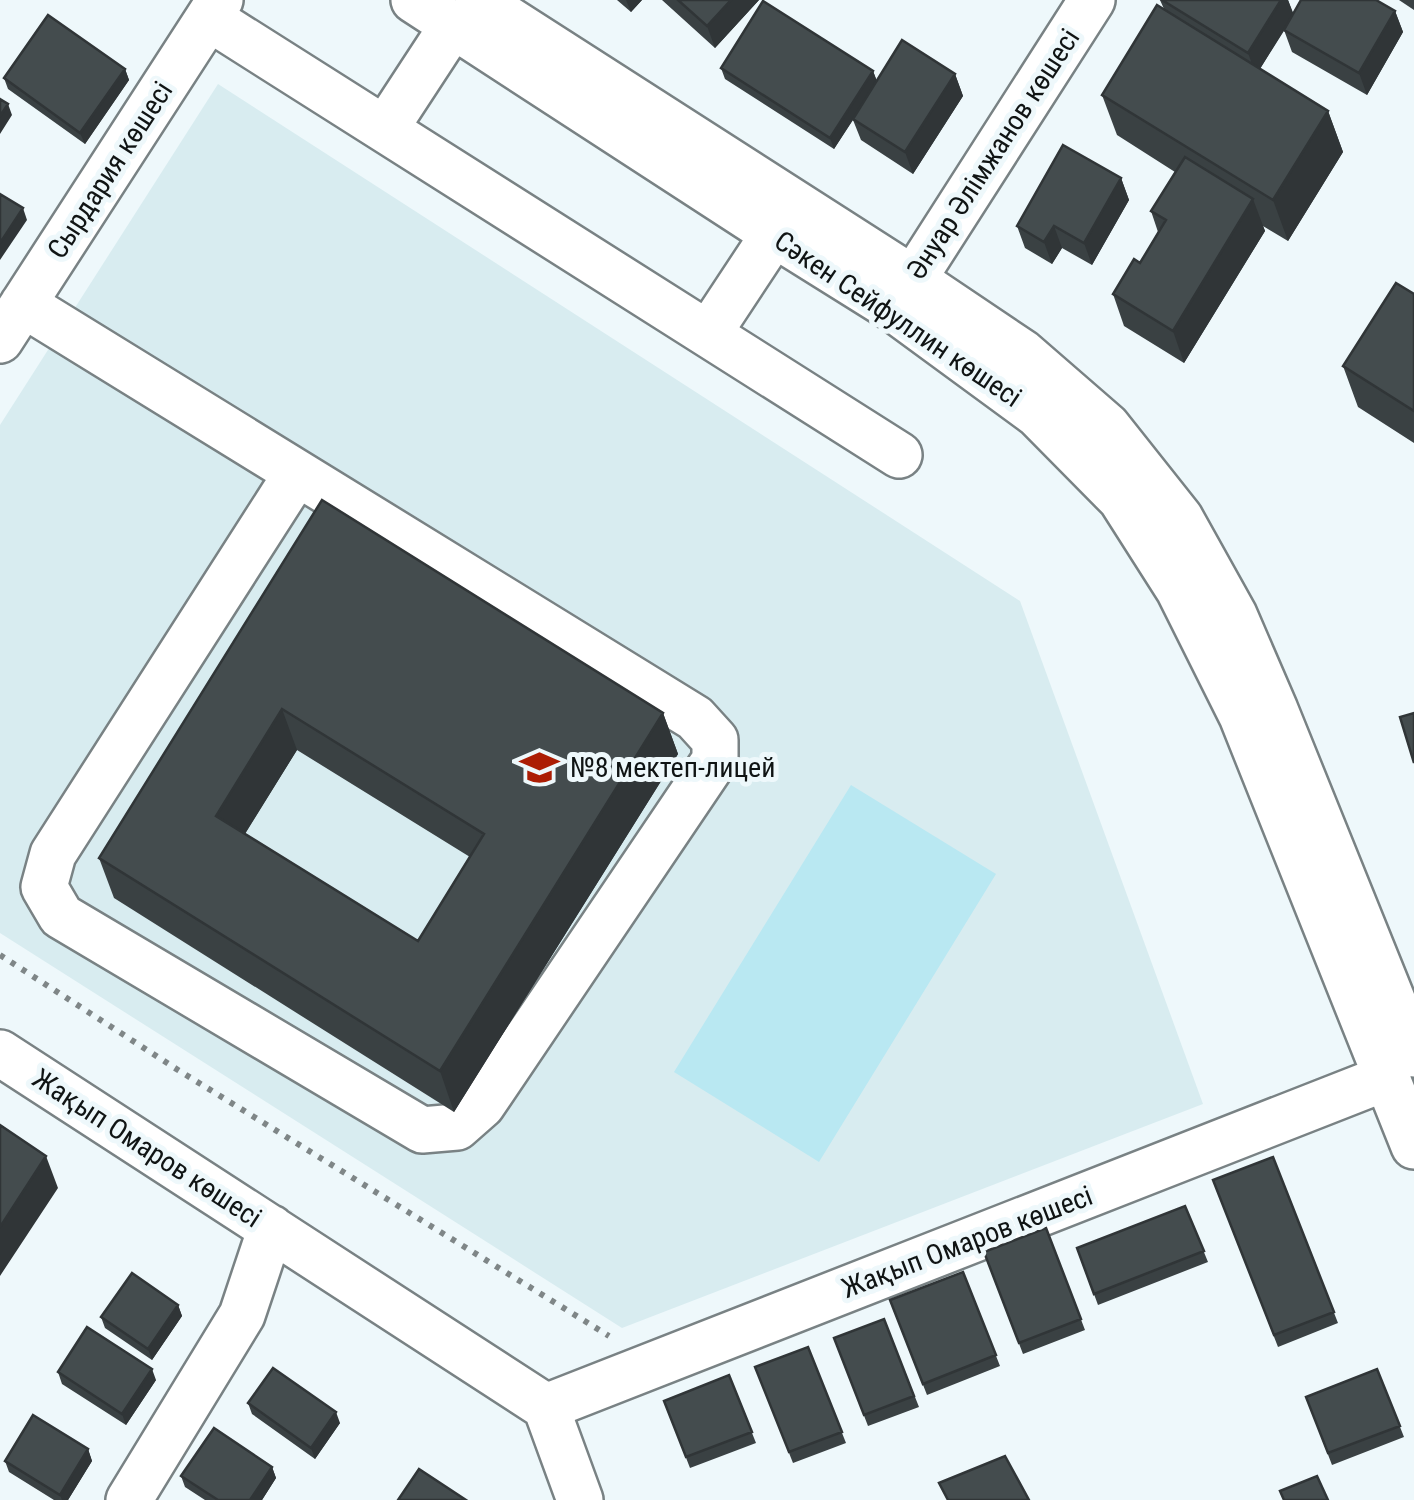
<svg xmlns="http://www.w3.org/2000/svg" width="1414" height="1500" font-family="'Roboto Condensed',sans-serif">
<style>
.built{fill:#d8ecf0}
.green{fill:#b9e8f2}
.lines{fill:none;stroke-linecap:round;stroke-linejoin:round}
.minor-casing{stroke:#798284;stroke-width:50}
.path{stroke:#7f8687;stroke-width:6;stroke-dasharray:5 8;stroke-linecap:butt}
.minor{stroke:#fff;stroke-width:45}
.wall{fill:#3a4143;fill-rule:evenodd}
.shaded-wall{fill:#303537}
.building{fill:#444c4e;stroke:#303537;stroke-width:2.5;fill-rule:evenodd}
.labels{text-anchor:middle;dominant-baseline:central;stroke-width:10;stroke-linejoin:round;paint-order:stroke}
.street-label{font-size:28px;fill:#101414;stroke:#eef8fb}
.poi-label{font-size:28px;fill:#101414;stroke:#eef8fb;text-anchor:start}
</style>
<rect width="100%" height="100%" fill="#eef8fb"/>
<path class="built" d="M218,84l802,517 183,503 -581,224 -622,-395v-508z"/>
<path class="green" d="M851,785l145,89 -177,288 -145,-90z"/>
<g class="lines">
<defs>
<path id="minor" d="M414,0l360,234 120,75 143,105 84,85 58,91 63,126 172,430
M478,0l435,279 110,74 84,73 73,92 54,97 41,95 139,344
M209,18l690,437
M385,129l68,-104
M23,304l672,414 20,22v20l-233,345 -25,22 -35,3 -361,-214 -17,-29 9,-33 244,-381
M896,306l196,-306
M708,334l66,-100
M0,340l220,-340
M0,1053l546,354 34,93
M546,1407l842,-330
M129,1500l113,-185 29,-87"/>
</defs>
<use href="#minor" class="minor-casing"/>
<path class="path" d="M0,955l178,115 431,266"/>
<use href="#minor" class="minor"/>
</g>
<path class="wall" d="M617,0h25l-11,12z
M662,0h97l-44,48z
M1160,0h128l5,14 102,-3 8,21 -36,63 -75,-43 -8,-22 1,-2 -25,41 68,42 15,41 -55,89 -25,-15 2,5 -81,132 -60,-37 -11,-32 27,-31 18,-31 -7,-21 24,-39 -58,-37 -15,-40 62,-86z
M1399,0h15v10z
M721,68l152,3 4,10 78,-7 8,22 -50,78 -52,-34 -8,-20 -19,29 -109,-70z
M125,69l4,11 -44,64 -77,-55 -4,-11z
M1121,178l8,22 -37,65 -30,-17 -10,16 -27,-16 -8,-22z
M1414,294v149l-56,-36 -15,-41z
M322,500l341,213 15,41 -224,358 -340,-214 -15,-40zM297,750l173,107 -52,84 -173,-107z
M1273,1157l65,166 -60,24 -65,-167z
M1185,1206l23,56 -110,43 -21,-57z
M1046,1228l39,102 -62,24 -39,-102z
M963,1272l37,94 -73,29 -37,-95z
M178,1305l4,11 -30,44 -47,-32 -4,-11z
M884,1319l35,88 -51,19 -34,-88z
M808,1347l38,96 -53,20 -38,-96z
M1377,1369l27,68 -72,28 -26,-68z
M58,1372l98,8 -30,45 -64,-41z
M729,1375l27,68 -66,25 -26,-67z
M248,1403l92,20 -25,36 -63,-45z
M88,1449l4,12 -24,39h-14l-45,-28 -4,-11z
M272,1467l4,11 -14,22h-57l-20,-13 -4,-11z"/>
<path class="shaded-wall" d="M626,0h16l-11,12z
M731,0h28l-44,48 -8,-22z
M1281,0h7l6,15 -38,60 -8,-22z
M1395,11l8,21 -36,63 -8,-22z
M125,69l4,11 -44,64 -5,-11z
M873,71l4,11 -43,67 -4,-11z
M955,74l8,22 -50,78 -8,-22z
M8,104l4,11 -12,19v-18z
M1328,111l15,41 -55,89 -15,-41z
M1121,178l8,22 -37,65 -8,-22z
M1253,199l12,32 -81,132 -11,-32z
M23,208l4,12 -27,40v-17z
M1054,226l8,22 -10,16 -8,-22z
M282,709l15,41 -66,106 -15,-40z
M663,713l15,41 -224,358 -14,-41z
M46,1156l12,32 -58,88v-49z
M178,1305l4,11 -30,44 -4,-11z
M152,1369l4,11 -30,45 -4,-11z
M336,1412l4,11 -25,36 -4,-11z
M88,1449l4,12 -24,39h-6l-2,-5z
M272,1467l4,11 -14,22h-12z"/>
<path class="building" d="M678,0h53l-24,26z
M1162,0h119l-33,53z
M1301,0h75l19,11 -36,62 -75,-43z
M763,1l110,70 -43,67 -109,-70z
M1157,5l171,106 -55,89 -171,-105z
M48,15l77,54 -45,64 -76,-55z
M902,40l53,34 -50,78 -52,-33z
M0,99l8,5 -8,12z
M1063,145l58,33 -37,65 -30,-17 -10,16 -27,-16z
M1185,157l68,42 -80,132 -60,-37 21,-35 6,4 26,-43 -15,-9z
M0,194l23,14 -23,35z
M1396,283l18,11v117l-71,-45z
M322,500l341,213 -223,358 -341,-213zM282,709l202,125 -66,107 -202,-125z
M1414,713v50l-14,-46z
M0,1125l46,31 -46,71z
M1273,1157l61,155 -60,23 -61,-155z
M1185,1206l19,45 -110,43 -17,-46z
M1046,1228l35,91 -62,24 -35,-91z
M963,1272l33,83 -73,29 -33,-84z
M132,1273l46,32 -30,44 -47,-32z
M884,1319l30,77 -50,19 -30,-77z
M87,1327l65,42 -30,45 -64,-42z
M808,1347l34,85 -53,20 -34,-85z
M273,1368l63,44 -25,36 -63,-45z
M1377,1369l23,57 -72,27 -22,-56z
M729,1375l23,57 -66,25 -22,-56z
M33,1415l55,34 -28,46 -55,-34z
M214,1428l58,39 -22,33h-32l-37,-24z
M1005,1456l24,44h-81l-9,-17z
M419,1469l47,31h-68z
M1317,1476l11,24h-44l-4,-9z"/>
<defs>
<symbol id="school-bare" viewBox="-9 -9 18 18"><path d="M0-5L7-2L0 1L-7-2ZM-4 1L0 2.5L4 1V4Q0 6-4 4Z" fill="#ac1d04" stroke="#eef8fb" stroke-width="2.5" paint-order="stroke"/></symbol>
</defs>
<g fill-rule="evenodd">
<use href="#school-bare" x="512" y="740" width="55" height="55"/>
</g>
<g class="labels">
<g class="street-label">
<text transform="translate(993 154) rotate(-57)">Әнуар Әлімжанов көшесі</text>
<text transform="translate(110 170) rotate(-57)">Сырдария көшесі</text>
<text transform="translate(898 319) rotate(34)">Сәкен Сейфуллин көшесі</text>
<text transform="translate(147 1148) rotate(33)">Жақып Омаров көшесі</text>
<text transform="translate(967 1242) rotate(-21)">Жақып Омаров көшесі</text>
</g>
<g class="poi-label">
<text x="570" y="767">№8 мектеп-лицей</text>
</g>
</g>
</svg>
